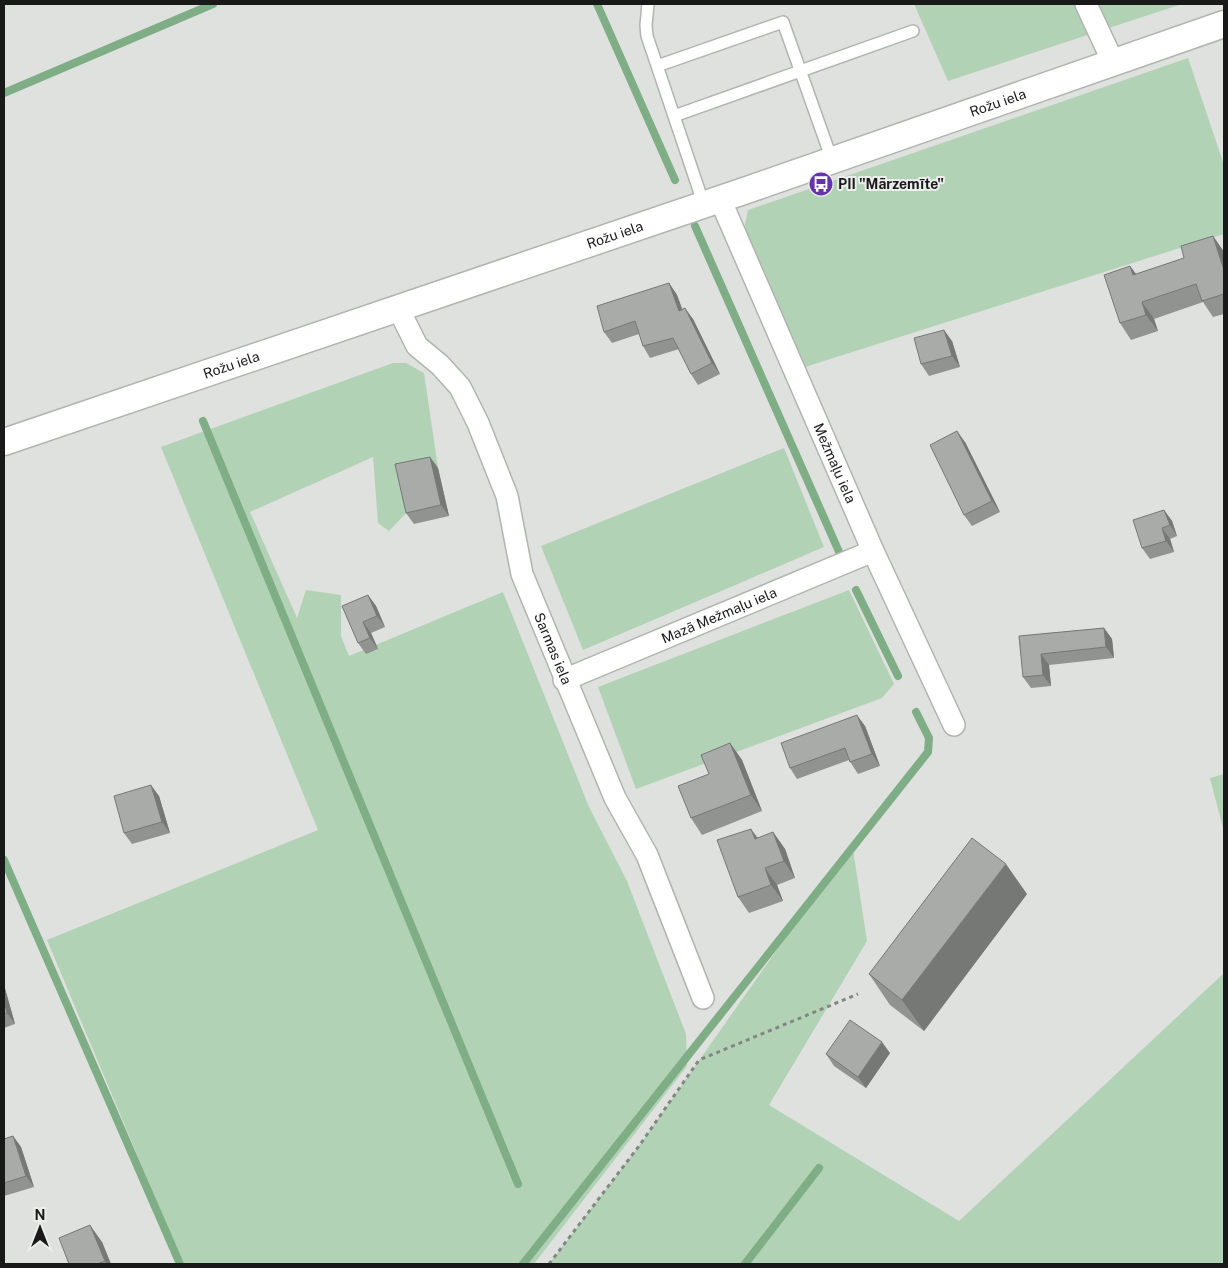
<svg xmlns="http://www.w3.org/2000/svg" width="1228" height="1268" font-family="'Public Sans',sans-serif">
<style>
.green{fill:#b2d2b5}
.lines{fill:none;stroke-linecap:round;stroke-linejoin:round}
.stream{stroke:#7fad85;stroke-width:8}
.service-casing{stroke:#b1b4b1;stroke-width:14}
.minor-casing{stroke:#b1b4b1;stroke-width:24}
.tertiary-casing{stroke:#b1b4b1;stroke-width:29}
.path{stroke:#848684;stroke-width:3;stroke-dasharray:4 4;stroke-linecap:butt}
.service{stroke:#fff;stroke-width:11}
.minor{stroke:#fff;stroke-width:21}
.tertiary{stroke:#fff;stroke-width:26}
.wall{fill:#909390}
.shaded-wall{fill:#767876}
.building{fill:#a8aba8;stroke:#767876}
.labels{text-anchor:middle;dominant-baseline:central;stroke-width:4;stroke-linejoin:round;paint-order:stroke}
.street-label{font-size:14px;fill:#181918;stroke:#ebeeec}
.poi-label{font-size:14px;font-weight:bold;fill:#181918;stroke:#ebeeec;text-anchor:start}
</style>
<rect width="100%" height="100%" fill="#dee1de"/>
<path class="green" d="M914,4h268l-234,77z
M1188,58l36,107v69l-419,133 -62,-133 5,-24z
M393,363h13l18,10 14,95 -35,8 7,33 -21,22 -11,-8 -5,-66 -123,55 47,106 9,-28 35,5v41l8,20 154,-64 86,215 38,74 59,153 1,32 -153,198h-351l-136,-324 271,-110 -157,-383z
M784,448l40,99 -241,103 -42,-104z
M849,590l45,94 -12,14 -246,91 -38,-102z
M1224,774v58l-14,-54z
M852,843l15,98 -98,164 190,116 265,-248v291h-675l90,-118z"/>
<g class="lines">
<path class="stream" d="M597,4l78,176
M4,93l209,-89
M695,226l145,328
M203,421l315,763
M856,590l42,86
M4,860l176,404
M523,1264l405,-512 1,-14 -13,-26
M745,1264l74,-96"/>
<defs>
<path id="service" d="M648,4l-2,21 1,11 57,169
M657,66l126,-44 49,138
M674,116l239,-85"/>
<g id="minor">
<path d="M1086,4l27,58"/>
<path id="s1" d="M720,199l153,352 81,174"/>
<path id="s2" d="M398,308l19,38 23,19 20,22 18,36 29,73 15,78 93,224 32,57 56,143"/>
<path id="s3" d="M564,680l309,-129"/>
</g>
<g id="tertiary">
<path id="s4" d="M4,442l740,-251 480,-167"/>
</g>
</defs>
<use href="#service" class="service-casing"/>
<use href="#minor" class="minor-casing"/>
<use href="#tertiary" class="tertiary-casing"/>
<path class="path" d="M549,1264l90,-118 60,-86 159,-66"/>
<use href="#service" class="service"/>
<use href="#minor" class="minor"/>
<use href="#tertiary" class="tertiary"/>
</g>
<path class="wall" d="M1213,236l11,16v62l-11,3 -10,-15 -49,17 4,12 -27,9 -11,-17 10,-57 6,8 48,-16z
M669,283l8,12 5,14 11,10 27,55 -22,11 -7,-11 -12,-25 -29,9 -7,-12 -4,-12 -27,9 -8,-11z
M952,341l8,26 -31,9 -8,-12z
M965,442l35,70 -28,14 -8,-11z
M430,457l8,11 11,48 -35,8 -8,-11z
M1164,510l8,11 5,15 -7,3 4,13 -24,7 -8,-11z
M368,595l8,11 9,21 -14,6 7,16 -12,5 -8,-11z
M1104,628l8,11 2,19 -65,7 2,21 -20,2 -8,-11 -4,-41z
M865,726l15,40 -22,8 -9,-14 -52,19 -7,-11z
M730,743l12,17 20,51 -60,24 -11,-17 18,-44z
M159,796l11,37 -38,11 -8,-11z
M773,832l12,17 10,29 -18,7 6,16 -34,12 -11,-16z
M1027,894l-103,137 -34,-26 -21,-31z
M4,985l11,39 -11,4z
M890,1053l-24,35 -32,-22 -8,-12z
M13,1136l8,11 13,40 -30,9v-57z
M102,1242l9,22h-42z"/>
<path class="shaded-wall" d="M1213,236l11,16v18z
M1130,266l12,16 -9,-7z
M669,283l8,12 10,27 -8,-11z
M1142,302l12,17 4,12 -12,-16z
M685,308l8,11 27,55 -8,-11z
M944,330l8,11 8,26 -8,-11z
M957,431l8,11 35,70 -8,-11z
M430,457l8,11 11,48 -8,-11z
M1164,510l8,11 5,15 -7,-11z
M1162,528l8,11 4,13 -8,-11z
M368,595l8,11 9,21 -8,-11z
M363,622l8,11 7,16 -8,-11z
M1104,628l8,11 2,19 -8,-11z
M1041,654l8,11 2,21 -8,-11z
M857,715l8,11 15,40 -8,-12z
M730,743l12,17 20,51 -11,-16z
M151,785l8,11 11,37 -8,-11z
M751,829l12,16 -8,-6z
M773,832l12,17 10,29 -11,-17z
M1006,864l21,30 -103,137 -22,-31z
M765,868l12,17 6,16 -12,-16z
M4,985l11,39 -8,-11 -3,-12z
M882,1042l8,11 -24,35 -8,-11z
M13,1136l8,11 13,40 -8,-11z
M90,1225l12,17 9,22h-4l-2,-3z"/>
<path class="building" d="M1213,236l11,34v24l-22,7 -6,-17 -54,18 4,13 -26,8 -16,-48 26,-9 3,9 51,-17 -3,-12z
M669,283l10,28 6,-3 27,55 -21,11 -18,-36 -30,8 -8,-25 -31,11 -7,-26z
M944,330l8,26 -31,8 -7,-26z
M957,431l35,70 -28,14 -34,-70z
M430,457l11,48 -35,8 -11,-49z
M1164,510l6,15 -8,3 4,13 -24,7 -9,-28z
M368,595l9,21 -14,6 7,16 -12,5 -16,-37z
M1104,628l2,19 -65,7 2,21 -20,2 -4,-41z
M857,715l15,39 -22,8 -5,-14 -55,20 -9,-25z
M730,743l21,52 -60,23 -13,-32 31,-12 -8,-19z
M151,785l11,37 -38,11 -10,-37z
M751,829l4,10 18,-7 11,29 -19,7 6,17 -33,12 -21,-57z
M972,838l34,26 -104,136 -33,-26z
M4,1001l3,12 -3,1z
M850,1020l32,22 -24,35 -32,-23z
M13,1136l13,40 -22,7v-44z
M90,1225l15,36 -8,3h-28l-10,-26z"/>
<defs>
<symbol id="bus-disc" viewBox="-11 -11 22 22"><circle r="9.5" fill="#6534ab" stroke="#ebeeec"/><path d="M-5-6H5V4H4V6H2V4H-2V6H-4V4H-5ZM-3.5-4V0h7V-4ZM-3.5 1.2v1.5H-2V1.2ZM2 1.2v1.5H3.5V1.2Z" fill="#fff"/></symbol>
</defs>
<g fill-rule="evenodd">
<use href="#bus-disc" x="807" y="170" width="28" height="28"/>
</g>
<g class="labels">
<g class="street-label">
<text stroke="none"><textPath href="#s4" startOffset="1050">Rožu iela</textPath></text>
<text stroke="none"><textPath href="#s4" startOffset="645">Rožu iela</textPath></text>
<text stroke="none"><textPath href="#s4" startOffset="240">Rožu iela</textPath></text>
<text stroke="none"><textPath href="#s1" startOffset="288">Mežmaļu iela</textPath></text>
<text stroke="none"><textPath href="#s3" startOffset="168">Mazā Mežmaļu iela</textPath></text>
<text stroke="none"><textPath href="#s2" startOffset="381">Sarmas iela</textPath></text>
</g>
<g class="poi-label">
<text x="838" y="184">PII "Mārzemīte"</text>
</g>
</g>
<rect width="1228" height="1268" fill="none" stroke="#181918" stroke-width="10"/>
<g transform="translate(40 1228)" stroke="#ebeeec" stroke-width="4" paint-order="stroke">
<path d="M0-4L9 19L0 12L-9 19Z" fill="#181918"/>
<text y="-8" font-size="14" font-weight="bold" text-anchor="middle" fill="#181918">N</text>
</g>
</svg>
